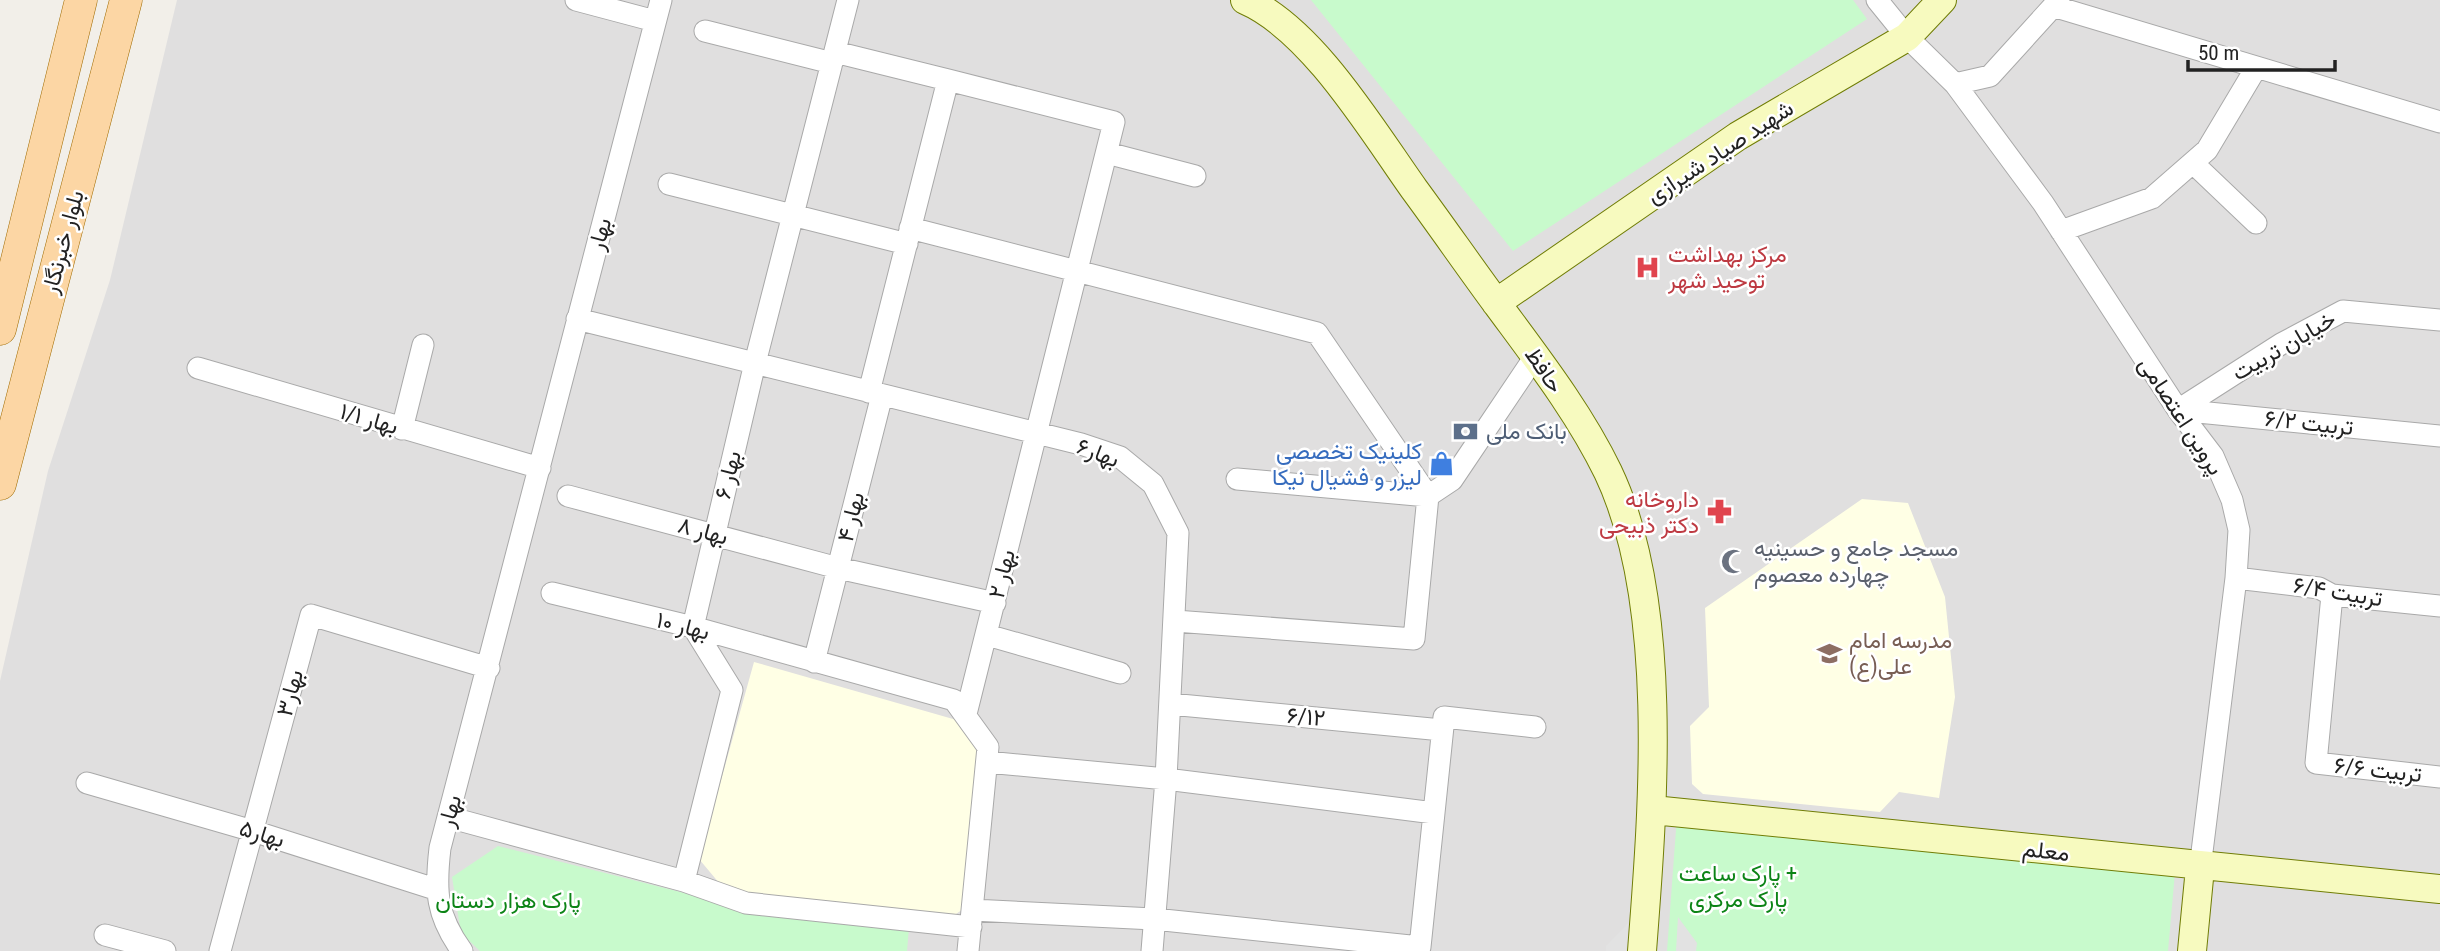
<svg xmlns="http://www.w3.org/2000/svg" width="2440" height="951" font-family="'Roboto Condensed',Vazirmatn,sans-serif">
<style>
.residential{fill:#e0dfdf}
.education{fill:#ffffe5}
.park{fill:#c8facc}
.parking{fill:#e2e2e2}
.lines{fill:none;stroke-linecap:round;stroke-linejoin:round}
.street-casing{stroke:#a9a9a9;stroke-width:23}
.secondary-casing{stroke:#707d05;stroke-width:30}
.primary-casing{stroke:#a06b00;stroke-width:33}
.street{stroke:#fff;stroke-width:21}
.secondary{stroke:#f7fabf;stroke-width:28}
.primary{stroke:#fcd6a4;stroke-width:32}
.labels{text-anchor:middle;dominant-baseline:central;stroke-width:5;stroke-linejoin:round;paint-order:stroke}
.street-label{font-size:23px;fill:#222;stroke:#fff}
.health-label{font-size:23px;fill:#be3a42;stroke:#fff;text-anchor:start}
.service-label{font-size:23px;fill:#4e5e75;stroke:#fff;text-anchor:start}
.shop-label{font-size:23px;fill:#366cbe;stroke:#fff;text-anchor:end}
.worship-label{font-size:23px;fill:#5b616d;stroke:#fff;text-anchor:start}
.education-label{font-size:23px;fill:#785e54;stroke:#fff;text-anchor:start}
.park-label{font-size:23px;fill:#0c8416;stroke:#fff}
</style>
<rect width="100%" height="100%" fill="#f2efe9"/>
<path class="residential" d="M177,0h2263v951h-2440v-270l48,-210 62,-191z"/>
<path class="education" d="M1862,499l46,4 37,94 10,100 -16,101 -40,-6 -19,20 -177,-18 -11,-10 -2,-58 19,-19 -4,-99z
M754,662l206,59 21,27 -15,159 -20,14 -221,-31 -26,-31z"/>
<path class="park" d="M1311,0h542l14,19 -354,232z
M1677,816l499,45 -8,90h-501z
M498,846l218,55 193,27 -2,23h-427l-19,-18 -9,-56z"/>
<path class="parking" d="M1678,917l19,26 -1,8h-20z
M1628,923l-2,28h-20v-5z"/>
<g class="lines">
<defs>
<path id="street" d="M576,0l79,21
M1877,0l30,37 48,47 88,119 135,207 35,46 19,44 7,30 -3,48 -36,290
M2056,7l384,115
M705,31l127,32
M835,52l113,28 -79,312
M948,80l166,42 -148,592
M1955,84l35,-8 69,-76
M1107,153l88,23
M2193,163l63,60
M669,184l238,60
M910,228l407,105 111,163 -191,-17
M2061,231l91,-33 55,-48 49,-82
M577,319l504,125 39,13 33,27 25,49 -12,246 -14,172
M198,368l342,100
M2178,410l103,-66 62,-33 97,9
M2178,410l262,26
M402,429l21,-84
M568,496l270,72 157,35
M2236,578l83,10 13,7 108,11
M552,593l141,34 261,73 34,47 -20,204
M2332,595l-16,168 124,14
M1175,621l239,18 14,-143 24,-16 84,-125
M987,635l133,38
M814,662l68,-267
M1170,704l272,26
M987,762l179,17 268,34
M87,783l166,48 182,58
M448,817l236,64 48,-191 -39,-63 62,-264 93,-363
M684,881l62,22 225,24
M972,910l182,9 266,28 24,-230 91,10
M105,935l60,16
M220,951l91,-336 178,53
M462,951c-26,-36 -27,-60 -22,-103l221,-848"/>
<path id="secondary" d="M1245,0c67,29 127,130 169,189 28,38 55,77 83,115 39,53 82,108 111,168 62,130 45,338 34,479
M1496,303l242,-167 169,-99 35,-37
M1653,810l787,79
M2192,951l8,-83"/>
<path id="primary" d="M0,329l81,-329
M0,484l126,-484"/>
</defs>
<use href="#street" class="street-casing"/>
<use href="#secondary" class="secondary-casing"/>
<use href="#primary" class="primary-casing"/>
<use href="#street" class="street"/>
<use href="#secondary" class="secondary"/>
<use href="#primary" class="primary"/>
</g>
<defs>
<symbol id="hospital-bare" viewBox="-9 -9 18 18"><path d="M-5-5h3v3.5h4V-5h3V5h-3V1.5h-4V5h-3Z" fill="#e0444e" stroke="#fff" stroke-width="2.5" paint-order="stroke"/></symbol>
<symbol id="bank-bare" viewBox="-9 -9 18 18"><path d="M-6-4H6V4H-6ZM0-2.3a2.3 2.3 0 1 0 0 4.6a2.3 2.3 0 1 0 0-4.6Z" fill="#5c6f8a" stroke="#fff" stroke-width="2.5" paint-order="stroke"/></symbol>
<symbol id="shop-bare" viewBox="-9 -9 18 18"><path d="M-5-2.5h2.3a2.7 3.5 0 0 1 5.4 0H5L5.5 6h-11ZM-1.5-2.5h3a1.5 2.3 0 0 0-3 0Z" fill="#3f7fe0" stroke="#fff" stroke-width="2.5" paint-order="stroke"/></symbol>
<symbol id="pharmacy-bare" viewBox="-9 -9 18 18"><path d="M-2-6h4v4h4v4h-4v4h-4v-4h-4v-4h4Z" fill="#e0444e" stroke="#fff" stroke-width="2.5" paint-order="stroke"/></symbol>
<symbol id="mosque-bare" viewBox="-9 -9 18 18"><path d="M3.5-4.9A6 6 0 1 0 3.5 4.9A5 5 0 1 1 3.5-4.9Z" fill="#6b7280" stroke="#fff" stroke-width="2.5" paint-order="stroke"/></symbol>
<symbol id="school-bare" viewBox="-9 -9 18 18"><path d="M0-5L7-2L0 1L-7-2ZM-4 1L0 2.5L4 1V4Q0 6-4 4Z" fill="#8d6e63" stroke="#fff" stroke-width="2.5" paint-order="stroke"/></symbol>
</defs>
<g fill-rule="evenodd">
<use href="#hospital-bare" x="1630" y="250" width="35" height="35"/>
<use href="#bank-bare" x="1448" y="414" width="35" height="35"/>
<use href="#shop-bare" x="1424" y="446" width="35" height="35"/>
<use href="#pharmacy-bare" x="1702" y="494" width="35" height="35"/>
<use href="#mosque-bare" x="1716" y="544" width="35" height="35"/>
<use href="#school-bare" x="1812" y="636" width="35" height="35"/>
</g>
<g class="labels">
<g class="street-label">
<text transform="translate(1720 152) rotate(-33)">شهید صیاد شیرازی</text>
<text transform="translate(600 234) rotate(-75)">بهار</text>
<text transform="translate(63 242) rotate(-75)">بلوار خبرنگار</text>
<text transform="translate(2284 346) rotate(-30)">خیابان تربیت</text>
<text transform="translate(1544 370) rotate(56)">حافظ</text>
<text transform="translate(2181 416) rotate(57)">پروین اعتصامی</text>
<text transform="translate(369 419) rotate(16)">بهار ۱/۱</text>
<text transform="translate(2309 423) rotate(6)">تربیت ۶/۲</text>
<text transform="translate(1098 453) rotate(21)">بهار۶</text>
<text transform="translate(728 475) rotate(-76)">بهار ۶</text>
<text transform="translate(851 517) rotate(-76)">بهار ۴</text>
<text transform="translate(703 531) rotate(15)">بهار ۸</text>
<text transform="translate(1002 574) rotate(-76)">بهار ۲</text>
<text transform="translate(2338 592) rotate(9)">تربیت ۶/۴</text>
<text transform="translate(683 626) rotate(14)">بهار ۱۰</text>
<text transform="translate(290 693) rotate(-75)">بهار۳</text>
<text transform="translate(1306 717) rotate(5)">۶/۱۲</text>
<text transform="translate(2378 770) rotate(6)">تربیت ۶/۶</text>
<text transform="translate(450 811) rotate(-75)">بهار</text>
<text transform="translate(262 834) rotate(17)">بهار۵</text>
<text transform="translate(2046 851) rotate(6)">معلم</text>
</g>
<g class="health-label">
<text x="1668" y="254">مرکز بهداشت<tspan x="1668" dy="26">توحید شهر</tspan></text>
<text x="1699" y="499" text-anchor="end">داروخانه<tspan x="1699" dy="26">دکتر ذبیحی</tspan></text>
</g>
<g class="service-label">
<text x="1486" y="431">بانک ملی</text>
</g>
<g class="shop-label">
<text x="1422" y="451">کلینیک تخصصی<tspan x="1422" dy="26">لیزر و فشیال نیکا</tspan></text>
</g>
<g class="worship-label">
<text x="1754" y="548">مسجد جامع و حسینیه<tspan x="1754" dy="26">چهارده معصوم</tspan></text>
</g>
<g class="education-label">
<text x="1849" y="640">مدرسه امام<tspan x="1849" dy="26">علی(ع)</tspan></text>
</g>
<g class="park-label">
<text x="1738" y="873">پارک ساعت +<tspan x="1738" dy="26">پارک مرکزی</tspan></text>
<text x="508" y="900">پارک هزار دستان</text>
</g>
</g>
<path d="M2188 60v10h147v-10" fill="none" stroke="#222222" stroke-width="3.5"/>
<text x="2198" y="60" font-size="21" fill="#222222" stroke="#ffffff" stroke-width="5" paint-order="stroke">50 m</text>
</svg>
